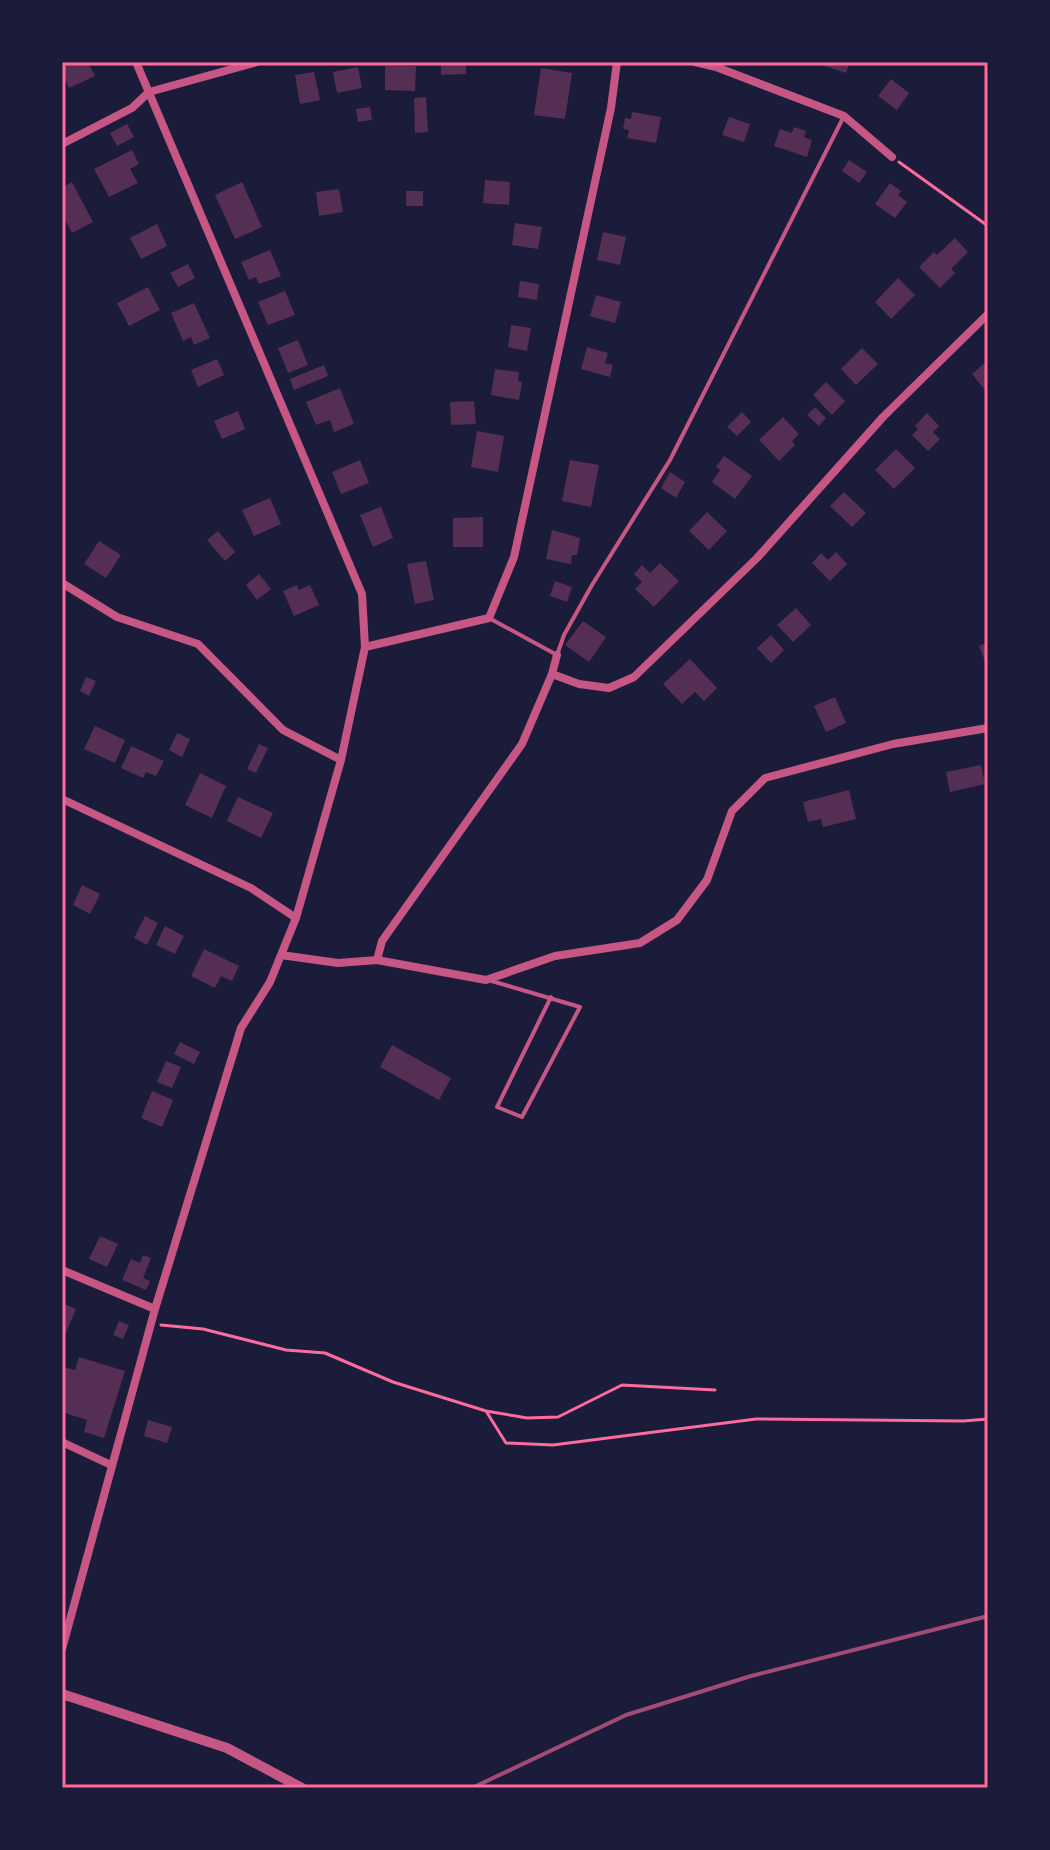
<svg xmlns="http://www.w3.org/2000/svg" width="1050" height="1850" font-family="'Source Sans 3',sans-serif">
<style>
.building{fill:#542f53}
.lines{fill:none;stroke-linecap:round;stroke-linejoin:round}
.path{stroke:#ff6b9d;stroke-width:3}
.service{stroke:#c65784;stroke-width:4}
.minor{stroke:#c65784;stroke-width:8}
.tertiary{stroke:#c65784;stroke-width:10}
.rail{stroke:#a44b75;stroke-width:4}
.neatline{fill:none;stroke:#ff6b9d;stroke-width:3}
</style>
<rect width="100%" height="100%" fill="#1b1b3a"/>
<path class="building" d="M62,62h26l7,14 -26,12 -7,-15z
M441,62h25v12l-25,1z
M823,62h27l-4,11 -24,-8z
M385,66h31l-1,25 -30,-1z
M358,67l4,21 -25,5 -4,-21z
M541,68l31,5 -7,46 -31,-4z
M314,72l6,28 -20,4 -5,-29z
M891,79l18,14 -12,17 -19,-14z
M426,97l2,35 -13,1 -1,-35z
M370,107l2,13 -14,2 -2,-13z
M632,112l29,5 -5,26 -29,-5 2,-8 -6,-1 2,-11 6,1z
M729,117l21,7 -6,18 -22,-7z
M127,124l7,13 -17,9 -7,-13z
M794,127l12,4 -2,6 8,3 -5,17 -33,-11 6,-17 12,4z
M132,150l7,14 -9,5 8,14 -29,14 -15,-28z
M849,160l18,12 -8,11 -17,-12z
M485,180l25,2 -1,23 -26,-2z
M72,182l21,40 -21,11 -10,-19v-26z
M242,182l20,45 -27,12 -20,-44z
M890,183l11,8 -3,4 9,7 -12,16 -20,-14z
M339,189l4,23 -24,4 -3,-24z
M406,191h17v15h-17z
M515,223l27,4 -4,22 -26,-4z
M157,224l10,22 -26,13 -11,-21z
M603,232l23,5 -6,28 -23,-5z
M955,238l13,14 -17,17 4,4 -15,15 -21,-21 15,-15 3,3z
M270,250l11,26 -22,8 -3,-7 -7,3 -8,-18z
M188,264l7,14 -17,9 -8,-14z
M898,278l17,17 -24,24 -16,-17z
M520,281l19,3 -2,16 -19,-3z
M148,287l12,23 -31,16 -12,-23z
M285,291l10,24 -27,10 -10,-23z
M596,295l25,7 -6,21 -25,-7z
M194,303l16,35 -16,7 -3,-8 -8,4 -12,-28z
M511,325l20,3 -4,23 -19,-4z
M298,340l10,25 -20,8 -10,-25z
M587,347l21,6 -3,10 8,2 -3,12 -29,-8z
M862,348l16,16 -22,21 -15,-16z
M217,359l7,16 -26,12 -7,-17z
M988,360v34l-16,-20z
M324,365l4,11 -34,14 -4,-11z
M495,369l24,3 -1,9 4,1 -3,18 -28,-5z
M826,382l19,19 -13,14 -19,-20z
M340,388l14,36 -20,8 -4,-12 -14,5 -10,-23z
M474,401l2,23 -25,1 -1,-23z
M815,407l11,11 -7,8 -12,-11z
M238,411l7,18 -23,10 -8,-18z
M742,412l9,10 -14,14 -10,-9z
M927,413l12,13 -6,6 7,7 -12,12 -16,-16 6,-6 -3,-3z
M783,417l16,17 -7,7 3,4 -16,16 -20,-21z
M477,431l27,5 -6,36 -27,-5z
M896,449l19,19 -21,21 -19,-19z
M724,456l28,20 -17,23 -23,-17 8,-12 -4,-3z
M360,460l9,23 -28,11 -9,-22z
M570,460l29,5 -8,42 -29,-6z
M670,472l15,10 -9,16 -15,-10z
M844,492l22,21 -14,14 -22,-21z
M270,498l11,26 -27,12 -12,-26z
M381,507l12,31 -20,9 -13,-32z
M707,512l20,19 -18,19 -20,-19z
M483,517v30h-30v-29z
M552,530l28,8 -3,17h-5l-1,9 -25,-5z
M218,531l17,21 -10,9 -18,-21z
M99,541l22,14 -15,23 -22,-14z
M836,552l11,12 -17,17 -18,-18 9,-10 7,7z
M426,561l8,39 -19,4 -8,-40z
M660,563l19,18 -25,26 -19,-18 7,-7 -8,-8 8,-9 8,8z
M259,574l12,15 -14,11 -11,-15z
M555,581l17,6 -5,15 -17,-6z
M297,585l2,5 11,-5 9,20 -25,11 -11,-25z
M796,608l15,17 -18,17 -16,-17z
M583,621l23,16 -17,25 -24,-17z
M771,635l13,15 -13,13 -14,-15z
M988,642v27l-9,-23z
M690,659l27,29 -13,13 -9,-9 -13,12 -19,-20z
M86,677l10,4 -7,15 -9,-5z
M835,697l11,26 -20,9 -12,-26z
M95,726l30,14 -10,23 -31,-14z
M177,733l13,6 -8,18 -13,-7z
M259,744l9,4 -12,25 -9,-4z
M131,746l33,15 -8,15 -10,-4 -3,6 -22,-10z
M981,765l4,19 -35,8 -4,-20z
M200,773l26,13 -14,32 -27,-13z
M849,790l7,29 -33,8 -2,-8 -13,3 -5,-20z
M238,797l35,16 -12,25 -34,-17z
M82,885l18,9 -10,20 -17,-9z
M145,916l13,7 -11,22 -13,-7z
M165,926l19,10 -9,18 -19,-9z
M204,949l35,17 -7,15 -11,-5 -6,12 -24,-12z
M180,1042l20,10 -6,12 -20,-10z
M392,1045l59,33 -12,22 -59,-33z
M166,1061l15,6 -9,21 -15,-6z
M152,1091l21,9 -11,27 -21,-9z
M100,1236l18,8 -11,23 -18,-8z
M143,1255l8,3 -8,20 7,3 -4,9 -24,-10 9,-21 9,4z
M62,1303l14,6 -14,33z
M119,1321l10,4 -6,14 -10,-4z
M79,1357l46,14 -21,67 -20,-6 3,-12 -25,-8 1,-45 12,3z
M148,1420l24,7 -5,16 -23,-7z"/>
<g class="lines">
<path class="path" d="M899,162l89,64
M161,1325l42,4 83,21 39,3 68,29 93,29 20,32 47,2 203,-26 207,2 25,-2
M486,1411l41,7 31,-1 64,-32 93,5"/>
<path class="service" d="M489,618l68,37 7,-20 28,-50 78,-125 173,-342
M488,980l92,27 -58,110 -25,-10 54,-110"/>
<path class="minor" d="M695,62l21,5 128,49 48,41
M62,144l70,-36 17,-16 108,-30
M62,583l55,34 81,27 85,86 58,30
M365,647l124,-29 25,-61 97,-449 6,-46
M552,674l27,10 30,4 25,-11 123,-119 126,-141 105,-103
M62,799l189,89 45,30
M281,955l57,8 39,-3 5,-19 140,-197 30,-70 5,-19
M377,960l109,20 69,-24 85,-13 37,-23 30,-40 25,-69 33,-33 128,-34 95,-16
M62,1270l93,39
M62,1442l49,23
M62,1649l93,-340 86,-281 29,-46 26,-64 45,-158 24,-113 -3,-53 -226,-532"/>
<path class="tertiary" d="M62,1694l165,54 75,40"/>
<path class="rail" d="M472,1788l154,-73 125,-39 237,-60"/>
</g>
<rect width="1050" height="1850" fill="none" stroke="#1b1b3a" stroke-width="128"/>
<rect x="64" y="64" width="922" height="1722" class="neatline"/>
</svg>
